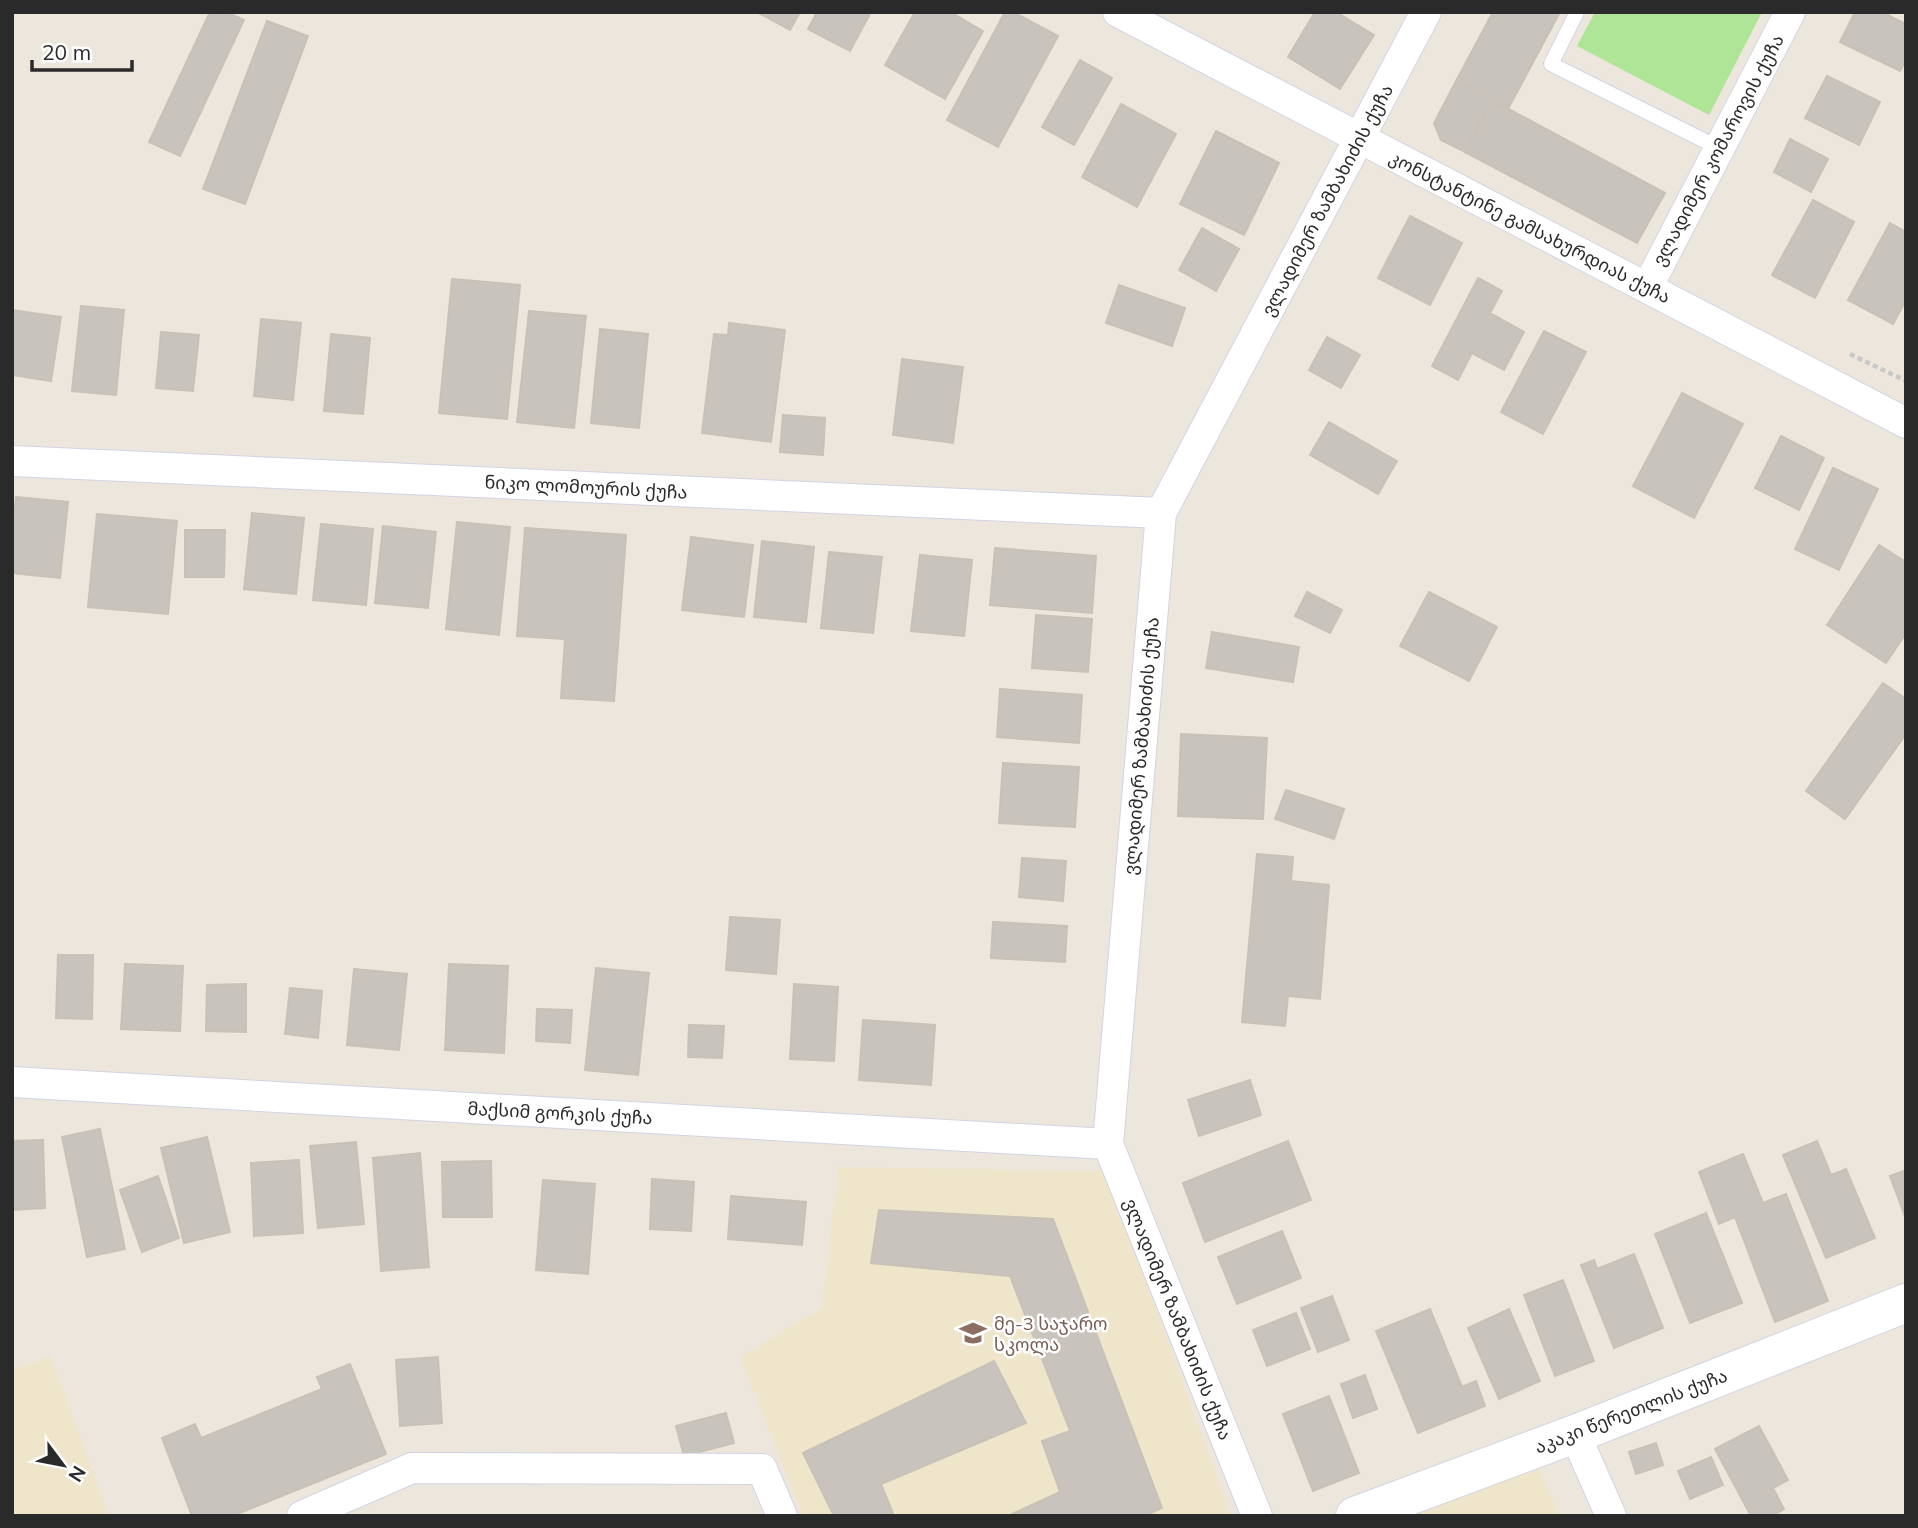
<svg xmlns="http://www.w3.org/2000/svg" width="1918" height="1528" font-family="Mulish,'Noto Sans Georgian',sans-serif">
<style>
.education{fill:#efe5cb}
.green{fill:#aee597}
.building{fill:#c8c3bc;stroke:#c8c2b6;stroke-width:2}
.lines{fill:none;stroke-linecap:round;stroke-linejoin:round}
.service-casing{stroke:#d1d4e4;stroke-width:16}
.minor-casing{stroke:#d1d4e4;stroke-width:32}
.secondary-casing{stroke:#d1d4e4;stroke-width:40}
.path{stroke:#c8c8c8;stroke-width:4.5;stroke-dasharray:5 3.5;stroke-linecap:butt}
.service{stroke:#fff;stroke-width:14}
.minor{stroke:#fff;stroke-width:30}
.secondary{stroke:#fff;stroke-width:38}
.labels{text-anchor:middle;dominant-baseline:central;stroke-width:5;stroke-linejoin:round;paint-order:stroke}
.street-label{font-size:18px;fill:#2a2a2a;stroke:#fff}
.education-label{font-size:18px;fill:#785e54;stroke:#fff;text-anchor:start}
</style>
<rect width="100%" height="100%" fill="#ede6dc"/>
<path class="education" d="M838,1167l268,4 125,345h-428l-63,-159 82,-49z
M50,1356l8,19 51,141h-97v-145z
M1536,1462l24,54h-163z"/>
<path class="green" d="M1595,12h167l-53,103 -132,-69z"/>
<path class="building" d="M210,12h16l18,8 -64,136 -31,-14z
M757,12h43l-10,18z
M817,12h54l-21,39 -42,-22z
M915,12h35l33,19 -38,68 -60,-34z
M1005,12h8l45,24 -60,111 -51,-27z
M1315,12h21l38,23 -34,54 -52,-32z
M1493,12h67l-52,97 -52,-28z
M1855,12h27l24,12v36l-6,11 -60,-29z
M267,21l41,15 -63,168 -42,-15z
M1080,60l32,18 -38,67 -32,-18z
M1827,76l53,26 -21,43 -54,-27z
M1456,81l36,19 -27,52 -24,-12 -7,-17z
M1492,100l173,93 -28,50 -172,-91z
M1121,104l55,30 -39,73 -55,-30z
M1216,131l63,32 -35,72 -64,-31z
M1790,139l38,20 -17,33 -37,-20z
M1813,200l41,22 -39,76 -43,-23z
M1410,216l52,27 -32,62 -52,-27z
M1890,223l16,9v68l-13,24 -45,-24z
M1202,228l37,21 -23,42 -37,-21z
M1478,278l24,13 -12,22 34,19 -20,38 -32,-17 -14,27 -26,-14z
M452,279l68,6 -13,134 -68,-6z
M1119,285l66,23 -13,38 -66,-23z
M81,306l43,4 -8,85 -44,-4z
M12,310l49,7 -10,64 -39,-6z
M529,311l57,5 -12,112 -57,-6z
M261,319l40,4 -8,77 -39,-4z
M729,323l56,7 -14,112 -69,-9 12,-99 14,1z
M600,329l48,5 -9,94 -48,-5z
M1544,331l42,21 -43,82 -42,-22z
M161,332l38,3 -6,56 -37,-3z
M331,334l39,4 -7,76 -39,-3z
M1327,337l33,18 -19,33 -32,-18z
M902,359l61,8 -10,76 -60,-8z
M1682,393l61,31 -49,94 -61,-32z
M783,415l42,3 -2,37 -43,-3z
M1329,422l68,39 -19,33 -68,-39z
M1781,436l43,22 -25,52 -44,-22z
M1833,468l45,21 -39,81 -44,-21z
M16,497l52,5 -8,76 -48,-5v-42z
M252,513l52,5 -8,76 -52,-5z
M97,514l80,7 -9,93 -80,-7z
M457,522l53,5 -11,108 -53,-6z
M321,524l52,5 -7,76 -53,-5z
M383,526l53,6 -8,76 -53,-5z
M525,528l101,7 -12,166 -53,-3 4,-59 -48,-3z
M185,530h40l-1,47h-39z
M691,537l62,8 -9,72 -62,-7z
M762,541l52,6 -8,75 -52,-5z
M1879,545l27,17v71l-20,30 -59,-38z
M995,548l101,8 -4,57 -102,-8z
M829,552l53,5 -9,76 -52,-5z
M920,555l52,5 -8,76 -53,-5z
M1307,592l35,18 -12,23 -35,-17z
M1429,592l68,35 -28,54 -69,-35z
M1036,615l56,4 -4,53 -56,-4z
M1212,632l87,15 -6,35 -87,-14z
M1883,683l23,16v35l-61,85 -39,-28z
M1000,689l82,6 -3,48 -82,-6z
M1181,734l86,4 -4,81 -85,-3z
M1003,763l76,4 -4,60 -76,-4z
M1286,790l58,19 -10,30 -59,-20z
M1257,854l36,3 -2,24 38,4 -9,114 -32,-3 -3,30 -43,-4z
M1022,858l44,3 -3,40 -44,-4z
M730,917l50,3 -4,54 -50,-4z
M993,922l74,4 -2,36 -74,-4z
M58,955h35l-1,64 -36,-1z
M125,964l58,2 -3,65 -59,-2z
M449,964l59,2 -4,87 -59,-3z
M596,968l53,5 -11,102 -53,-5z
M354,969l53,5 -8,76 -52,-5z
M246,984v48l-40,-1 1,-46z
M794,984l44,3 -4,74 -44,-2z
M290,988l32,3 -4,47 -33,-4z
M537,1009l35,1 -2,33 -34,-2z
M863,1020l72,5 -4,60 -72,-5z
M689,1025l35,1 -2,32 -34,-1z
M1250,1080l11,35 -62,21 -11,-36z
M100,1129l25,120 -38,8 -25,-120z
M207,1137l23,95 -46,11 -23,-95z
M43,1140l2,68 -33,2v-69z
M1288,1141l23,59 -106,42 -22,-59z
M1817,1141l14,34 15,-6 29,69 -49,20 -43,-103z
M356,1142l8,82 -46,4 -8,-82z
M420,1153l9,114 -48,4 -8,-113z
M1743,1154l20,49 23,-9 42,107 -53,21 -40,-105 -16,7 -20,-52z
M299,1160l4,73 -49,3 -3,-73z
M491,1161l1,56h-49l-1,-55z
M1906,1170v49l-16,-43z
M158,1176l21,62 -37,14 -22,-62z
M652,1179l42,3 -3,49 -41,-2z
M543,1180l52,4 -7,90 -52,-4z
M731,1196l75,6 -4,43 -74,-6z
M879,1210l174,9 109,289 -18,8h-136l52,-24 -18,-51 28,-10 -60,-155 -139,-13z
M1706,1213l36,90 -52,20 -35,-89z
M1282,1231l19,47 -64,26 -19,-47z
M1634,1254l29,74 -49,20 -33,-83 13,-5 3,9z
M1563,1280l31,81 -39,15 -31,-81z
M1332,1296l17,44 -31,12 -17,-44z
M1430,1309l32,78 14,-6 9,25 -67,27 -42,-102z
M1509,1309l31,72 -41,18 -31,-71z
M1296,1313l14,36 -43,17 -14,-36z
M438,1357l4,66 -42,3 -4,-66z
M994,1361l32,62 -145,61 13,32h-60l-31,-63z
M350,1364l36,90 -154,62h-40l-30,-78 33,-14 6,14 121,-49 -5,-12z
M1365,1375l12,34 -24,9 -12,-34z
M1329,1396l30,77 -46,18 -30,-77z
M726,1413l8,30 -50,13 -8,-30z
M1759,1426l29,54 -15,8 11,21 -12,7h-21l-36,-67z
M1656,1443l7,22 -27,9 -7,-22z
M1711,1457l12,28 -33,14 -12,-28z"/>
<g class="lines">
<defs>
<path id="service" d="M1577,12l-26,52 168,84"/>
<path id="minor" d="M1118,12l788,411
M1647,288l143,-276
M12,461l1149,52
M12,1082l1096,62
M1575,1434l36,82
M302,1516l110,-48 350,1 20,47
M1257,1516l-149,-372 53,-631 265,-501"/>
<path id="secondary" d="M1355,1516l220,-82 331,-131"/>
</defs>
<use href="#service" class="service-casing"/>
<use href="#minor" class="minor-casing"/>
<use href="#secondary" class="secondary-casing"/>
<path class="path" d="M1850,354l56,27"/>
<use href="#service" class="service"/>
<use href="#minor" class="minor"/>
<use href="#secondary" class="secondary"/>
</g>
<defs>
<symbol id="school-bare" viewBox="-9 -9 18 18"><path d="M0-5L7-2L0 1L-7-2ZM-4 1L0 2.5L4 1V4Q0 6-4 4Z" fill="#8d6e63" stroke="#fff" stroke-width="2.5" paint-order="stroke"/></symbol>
</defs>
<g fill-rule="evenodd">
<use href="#school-bare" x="954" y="1314" width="38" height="38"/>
</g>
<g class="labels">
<g class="street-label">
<text transform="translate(1718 150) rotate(-62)">ვლადიმერ კომაროვის ქუჩა</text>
<text transform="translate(1327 200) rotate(-62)">ვლადიმერ ზამბახიძის ქუჩა</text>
<text transform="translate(1530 227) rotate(27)">კონსტანტინე გამსახურდიას ქუჩა</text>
<text transform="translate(586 487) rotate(3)">ნიკო ლომოურის ქუჩა</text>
<text transform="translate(1141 746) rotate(-85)">ვლადიმერ ზამბახიძის ქუჩა</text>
<text transform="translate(560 1113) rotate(3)">მაქსიმ გორკის ქუჩა</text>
<text transform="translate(1178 1319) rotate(68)">ვლადიმერ ზამბახიძის ქუჩა</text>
<text transform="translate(1631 1411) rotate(-21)">აკაკი წერეთლის ქუჩა</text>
</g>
<g class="education-label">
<text x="994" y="1323">მე-3 საჯარო<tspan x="994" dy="21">სკოლა</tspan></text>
</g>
</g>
<rect width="1918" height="1528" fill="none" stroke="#2a2a2a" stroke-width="28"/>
<g transform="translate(63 1465) rotate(122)" stroke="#ffffff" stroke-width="5" paint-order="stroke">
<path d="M0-5L12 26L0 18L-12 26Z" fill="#2a2a2a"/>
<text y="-10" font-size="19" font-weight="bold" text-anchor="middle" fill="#2a2a2a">N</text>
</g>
<path d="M32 60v10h100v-10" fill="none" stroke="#2a2a2a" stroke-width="3.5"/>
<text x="42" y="60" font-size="21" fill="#2a2a2a" stroke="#ffffff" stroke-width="5" paint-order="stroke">20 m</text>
</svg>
